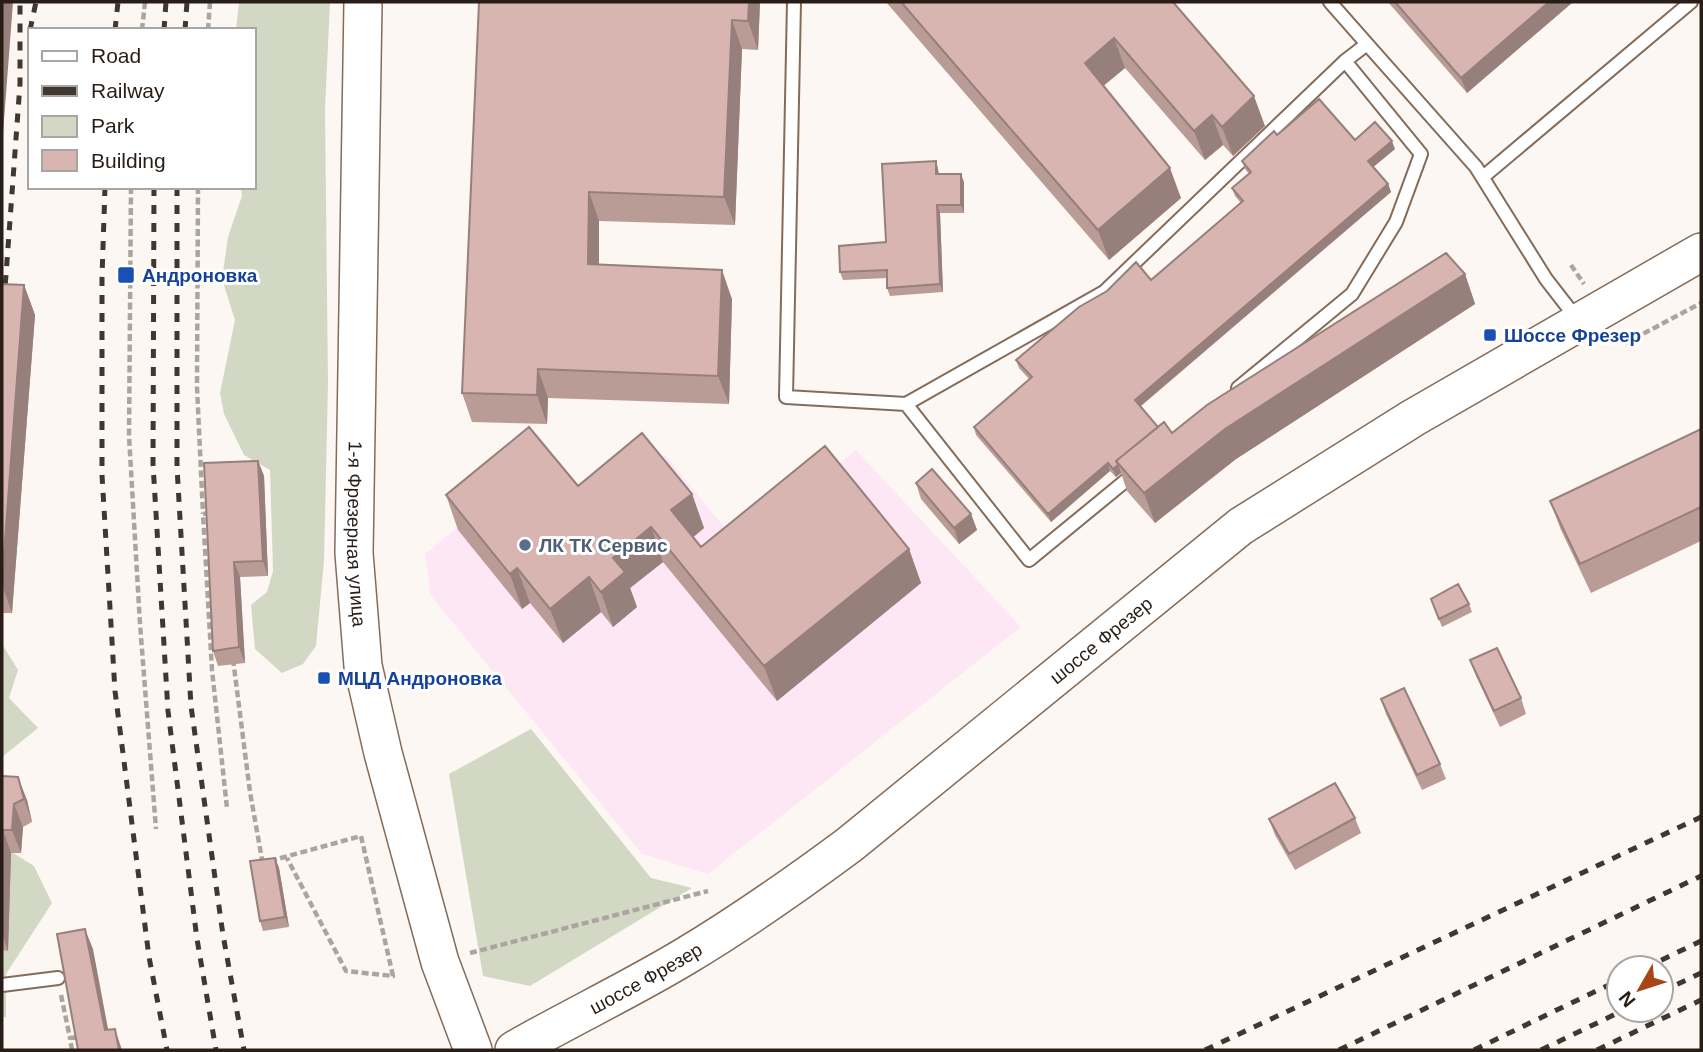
<svg xmlns="http://www.w3.org/2000/svg" width="1703" height="1052" font-family="Arial,sans-serif">
<style>
.commercial{fill:#fde7f5}
.green{fill:#d3d8c5}
.lines{fill:none;stroke-linecap:round;stroke-linejoin:round}
.lane-casing{stroke:#846c59;stroke-width:16}
.secondary-casing{stroke:#846c59;stroke-width:40}
.path{stroke:#aca59f;stroke-width:4.5;stroke-dasharray:7 3.5;stroke-linecap:butt}
.lane{stroke:#fff;stroke-width:12}
.secondary{stroke:#fff;stroke-width:37}
.rail{stroke:#403730;stroke-width:5;stroke-dasharray:9 9;stroke-linecap:butt}
.wall{fill:#ba9c97}
.shaded-wall{fill:#977f7b}
.building{fill:#d8b5b0;stroke:#977f7b;stroke-width:2}
.transit-dot{fill:#1a4fb4;stroke:#fff;stroke-width:2.5}
.service-dot{fill:#5c6f8a;stroke:#fff;stroke-width:2.5}
.labels{text-anchor:middle;dominant-baseline:central;stroke-width:6;stroke-linejoin:round;paint-order:stroke}
.transit-label{font-size:19px;font-weight:bold;fill:#164399;stroke:#fff;text-anchor:start}
.street-label{font-size:19px;fill:#281e17;stroke:#fff}
.service-label{font-size:19px;font-weight:bold;fill:#4e5e75;stroke:#fff;text-anchor:start}
</style>
<rect width="100%" height="100%" fill="#fdf7f3"/>
<path class="commercial" d="M856,450l165,177 -313,247 -66,-20 -211,-258 -6,-42 118,-98 48,59 74,-60 73,89z"/>
<path class="green" d="M239,2h91l-5,107 3,275 -4,177 -8,85 -13,18 -21,9 -27,-24 -4,-44 16,-13 6,-21 -3,-101 -26,-15 -20,-41 -4,-21 15,-73 -13,-41 6,-42 14,-41 -1,-9h13v-157h-18z
M2,644l16,26 -9,28 29,30 -36,29z
M531,729l120,149 41,10 -162,98 -47,-10 -34,-202z
M2,846l32,20 18,37 -46,71v43h-4z"/>
<g class="lines">
<defs>
<path id="lane" d="M794,2l-8,395 120,7 198,-112 241,-231 22,-17 109,123 70,112 31,40
M1330,2l37,42
M1483,177l208,-175
M1238,388l114,-94 44,-72 25,-68 -76,-93
M906,404l123,156 106,-87
M2,985l56,-7"/>
<g id="secondary">
<path id="s1" d="M363,2l-9,551 9,113 20,87 57,209 33,88"/>
<path id="s2" d="M514,1050c56,-32 115,-60 170,-93 57,-34 111,-72 165,-112l392,-319 172,-108 288,-166"/>
</g>
</defs>
<use href="#lane" class="lane-casing"/>
<use href="#secondary" class="secondary-casing"/>
<path class="path" d="M142,30l3,-28
M208,30l2,-28
M131,187l-2,249 11,188 16,205
M198,187l-1,200 6,127
M1571,265l13,19
M1619,336l5,8 77,-41
M210,513l-7,1 9,156 15,138
M233,659l17,133 13,73
M270,861l91,-25 32,140 -47,-5 -59,-113
M470,953l238,-62
M61,995l9,43
M72,1050l-2,-12 10,-1"/>
<use href="#lane" class="lane"/>
<use href="#secondary" class="secondary"/>
<path class="rail" d="M30,30l6,-28
M115,30l3,-28
M164,30l2,-28
M185,30l2,-28
M105,187l-3,90v198l13,216 34,266 18,93
M154,187l-1,277 15,247 29,228 19,111
M177,187v280l14,239 32,229 21,115
M4,302l16,-218v-82
M1645,968l56,-27
M1661,992l40,-19
M1205,1050l496,-233
M1339,1050l362,-174
M1474,1050l145,-70
M1541,1050l83,-40
M1597,1050l104,-50"/>
</g>
<path class="wall" d="M479,2h281l-2,48 -16,-1 -7,176 -136,-4v43l133,35 -3,105 -181,-6 -1,26 -75,-2 -10,-29z
M886,2h287l92,124 -32,30 -10,-11 -18,15 -80,-92 -22,18 78,112 -72,62z
M1388,2h185l-106,91z
M1277,135l78,5 40,9 -22,18 15,17 3,8 -251,215 18,20 14,6 293,-159 10,30 -239,155 -81,64 -28,-32 -6,-18 -5,4 -6,-6 -59,51 -75,-87 -2,-8 55,-48 -10,-11 -3,-8 135,-80 90,-77 -6,-7 -3,-8 17,-14 -4,-5 -3,-8z
M936,161l2,8 1,5 25,8v31h-24l3,79 -53,4 -3,-8v-10l-44,2 -3,-8 46,-30z
M2,284l22,1 11,30 -23,298h-10z
M1701,429v112l-110,52 -30,-63 -11,-29z
M258,461l6,15 4,100 -28,1 5,86 -27,3 -5,-15z
M916,483l55,31 6,16 -18,14 -38,-45z
M578,486l114,8 12,34 -11,9 8,10 208,2 12,34 -144,118 -114,-139 -33,26 7,19 -24,20 -12,-15 -38,31 -33,-40 -8,6 -64,-79 -12,-35z
M1431,599l38,5 3,8 -30,15z
M1470,660l51,38 5,16 -26,13 -24,-51z
M1381,699l59,65 6,15 -24,11 -36,-76z
M2,776l25,24 5,22 -9,5 -2,26h-10l-3,98 -6,-1z
M1355,818l6,15 -66,37 -20,-35 -6,-16z
M275,858l4,10 10,59 -26,4 -3,-10z"/>
<path class="shaded-wall" d="M2,2h11l-11,145z
M749,2h11l-2,48 -10,-29z
M1549,2h24l-106,91 -6,-15z
M732,20l10,29 -7,176 -11,-28z
M1114,38l11,30 -29,24 -11,-29z
M1254,96l11,30 -32,30 -11,-29z
M1212,115l11,30 -18,15 -11,-29z
M1392,141l3,8 -24,20 -3,-8z
M936,161l2,8 1,13 -3,-8z
M1170,168l11,30 -72,62 -11,-30z
M961,174l3,8v31l-3,-8z
M1388,184l3,8 -253,216 -3,-8z
M589,192l10,29v72l-11,-29z
M937,205l3,8 3,79 -3,-8z
M722,270l10,29 -3,105 -11,-28z
M1465,274l10,30 -239,155 -81,64 -11,-30 81,-64z
M24,285l11,30 -23,298 -10,-28v-4z
M538,369l10,29 -1,26 -10,-29z
M258,461l6,15 4,100 -5,-15z
M1108,463l2,8 -59,51 -3,-8z
M1118,465l3,8 -5,4 -3,-8z
M692,494l12,34 -20,17 -13,-35z
M971,514l6,16 -18,14 -5,-16z
M651,527l12,35 -33,26 7,19 -24,20 -12,-35 12,-34z
M909,549l12,34 -144,118 -13,-35z
M234,562l6,15 5,86 -6,-16z
M517,568l13,35 -8,6 -12,-35z
M589,577l12,35 -38,31 -13,-34z
M18,777l9,23 5,22 -8,-23z
M14,804l9,23 -2,26 -9,-23z
M3,830l8,23 -3,98 -6,-17z
M275,858l4,10 10,59 -4,-10z
M85,929l8,20 19,101 -7,-20z
M115,1029l7,21h-3z"/>
<path class="building" d="M479,2h270l-1,19 -16,-1 -8,177 -135,-5 -1,72 134,6 -4,106 -180,-7 -1,26 -75,-2z
M901,2h272l81,94 -32,31 -10,-12 -18,16 -80,-93 -29,25 85,105 -72,62z
M1395,2h154l-88,76z
M1319,99l36,41 20,-18 17,19 -24,20 20,23 -253,216 23,27 -42,34 2,4 -5,4 -5,-6 -60,51 -74,-87 58,-50 -16,-17 63,-53 28,-16 29,-29 15,18 92,-79 -11,-13 19,-16 -9,-11 32,-30 3,4z
M936,161v13h25v31h-24l3,79 -53,4v-18l-47,2 -1,-26 47,-4 -4,-78z
M1446,253l19,21 -240,155 -81,64 -28,-32 48,-39 8,11 35,-28z
M2,284l22,1 -22,296z
M529,427l49,59 64,-53 50,61 -21,16 30,37 124,-101 84,103 -145,117 -113,-139 -38,31 12,14 -24,20 -12,-15 -39,32 -33,-41 -7,6 -64,-79z
M1701,429v78l-121,57 -30,-63z
M258,461l5,100 -29,1 5,85 -26,4 -9,-188z
M932,469l39,45 -17,14 -38,-45z
M1458,584l11,20 -30,15 -8,-20z
M1497,648l24,50 -27,13 -24,-51z
M1404,688l36,76 -23,11 -36,-76z
M2,776l16,1 6,22 -10,5 -2,26h-9l-1,28z
M1335,783l20,35 -66,36 -20,-35z
M275,858l10,59 -25,4 -10,-60z
M85,929l20,101 10,-1 4,21h-41l-21,-116z"/>
<g class="transit-dot">
<rect x="117" y="266" width="18" height="18" rx="3.5"/>
<rect x="1483" y="328" width="14" height="14" rx="3.5"/>
<rect x="317" y="671" width="14" height="14" rx="3.5"/>
</g>
<circle class="service-dot" cx="525" cy="545" r="7"/>
<g class="labels">
<g class="transit-label">
<text x="142" y="275">Андроновка</text>
<text x="1504" y="335">Шоссе Фрезер</text>
<text x="338" y="678">МЦД Андроновка</text>
</g>
<g class="street-label">
<text stroke="none"><textPath href="#s1" startOffset="532">1-я Фрезерная улица</textPath></text>
<text stroke="none"><textPath href="#s2" startOffset="718">шоссе Фрезер</textPath></text>
<text stroke="none"><textPath href="#s2" startOffset="150">шоссе Фрезер</textPath></text>
</g>
<g class="service-label">
<text x="539" y="545">ЛК ТК Сервис</text>
</g>
</g>
<rect width="1703" height="1052" fill="none" stroke="#281e17" stroke-width="7"/>
<rect x="28" y="28" width="228" height="161" fill="#ffffff" stroke="#a9a5a2" stroke-width="2"/>
<rect x="42" y="51" width="35" height="10" fill="#ffffff" stroke="#a9a5a2" stroke-width="2"/>
<text x="91" y="63" font-size="21" fill="#281e17">Road</text>
<rect x="42" y="86" width="35" height="10" fill="#403730" stroke="#a9a5a2" stroke-width="2"/>
<text x="91" y="98" font-size="21" fill="#281e17">Railway</text>
<rect x="42" y="116" width="35" height="21" fill="#d3d8c5" stroke="#a9a5a2" stroke-width="2"/>
<text x="91" y="133" font-size="21" fill="#281e17">Park</text>
<rect x="42" y="150" width="35" height="21" fill="#d8b5b0" stroke="#a9a5a2" stroke-width="2"/>
<text x="91" y="168" font-size="21" fill="#281e17">Building</text>
<g transform="translate(1640 989) rotate(231)"><circle r="33" fill="#ffffff" stroke="#a9a5a2" stroke-width="2"/>
<path d="M0-5L12 26L0 18L-12 26Z" fill="#a94419"/>
<text y="-10" font-size="19" font-weight="bold" text-anchor="middle" fill="#281e17">N</text>
</g>
</svg>
